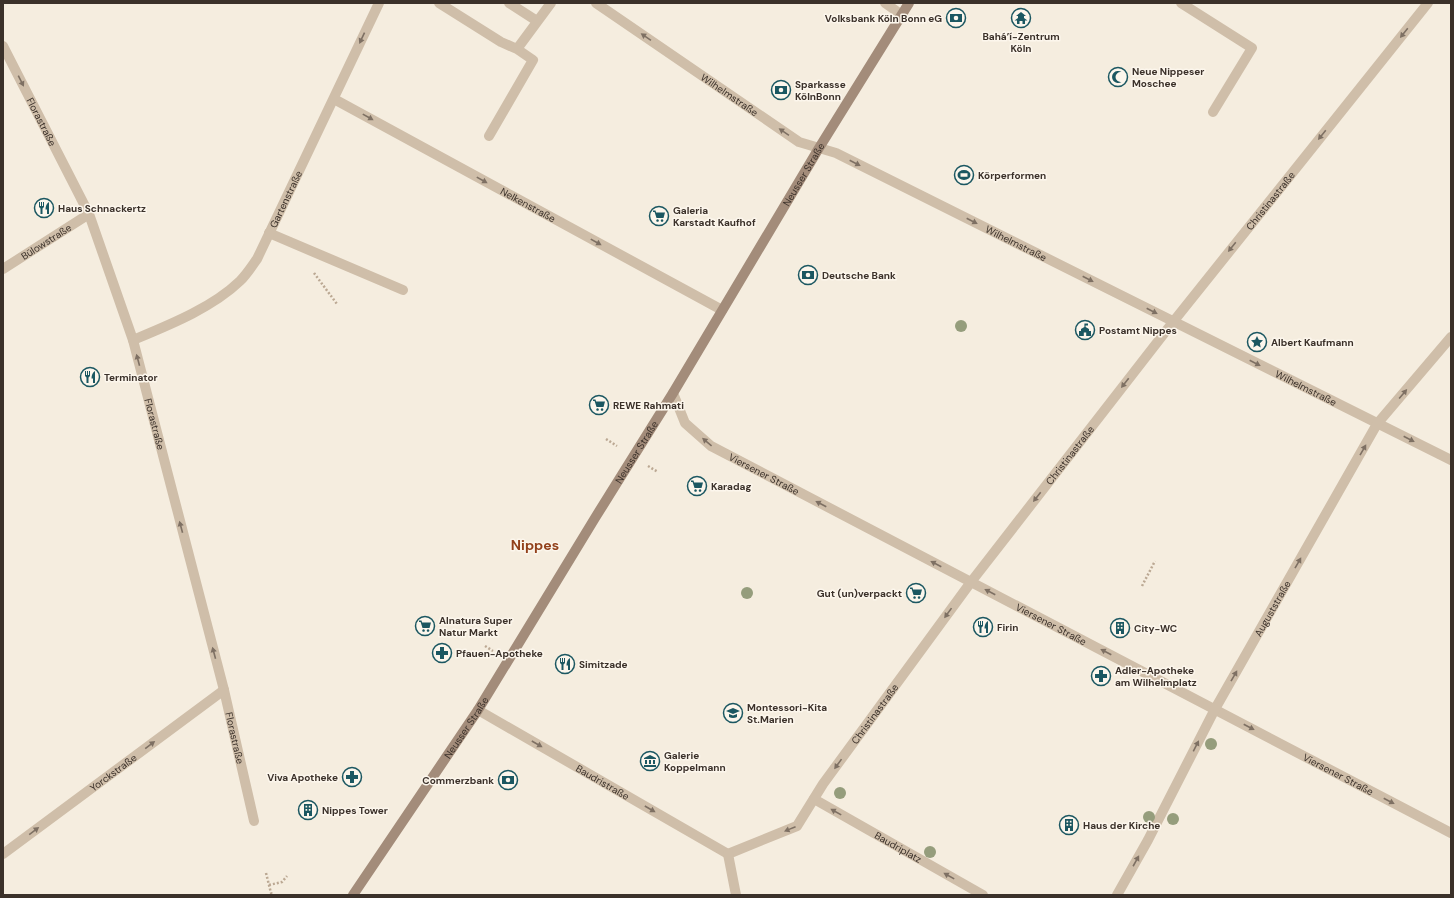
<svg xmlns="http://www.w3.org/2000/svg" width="1454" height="898" font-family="'DM Sans',sans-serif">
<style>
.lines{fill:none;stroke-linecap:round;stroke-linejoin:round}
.path{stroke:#bba893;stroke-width:2.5;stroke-dasharray:2 2;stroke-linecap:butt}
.lane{stroke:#cfbea9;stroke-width:10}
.street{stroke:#cfbea9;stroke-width:10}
.secondary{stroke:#a38c7a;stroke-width:10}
.tree{fill:#959d7c}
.oneway{fill:#7e7063}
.labels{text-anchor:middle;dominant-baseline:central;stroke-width:3;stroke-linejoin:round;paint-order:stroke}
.poi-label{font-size:10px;font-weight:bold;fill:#3b312a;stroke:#fcf6ec;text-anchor:start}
.street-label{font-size:10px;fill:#3b312a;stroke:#fcf6ec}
.district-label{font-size:14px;font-weight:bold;fill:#92411b;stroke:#fcf6ec}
</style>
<rect width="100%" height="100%" fill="#f5eddf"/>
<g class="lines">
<path class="path" d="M314,273l23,31
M606,439l11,7
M648,466l10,6
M1142,586l13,-25
M485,646l8,5
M266,873l5,20 2,2
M269,885l13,-3 5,-6"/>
<path class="lane" d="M439,3l62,39 16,7
M509,3l28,18
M1181,3l71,45 -39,64
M489,136l44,-76 -16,-11 34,-46
M269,233l134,57"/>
<g class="street">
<path id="s1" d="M596,3l203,139 37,11 615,307"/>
<path d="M885,3l17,12"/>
<path id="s2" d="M3,46l86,168 44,126 91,350 30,131"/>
<path id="s3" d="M334,99l388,211"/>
<path id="s4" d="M3,269l86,-55"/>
<path id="s5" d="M133,340c36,-15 79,-32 107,-59 7,-7 12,-15 17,-22l122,-256"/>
<path id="s6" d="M673,393l12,30 26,23 740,387"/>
<path id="s7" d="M478,710l250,144"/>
<path id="s8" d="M814,799l169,96"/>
<path id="s9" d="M3,854l221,-164"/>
<path id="s10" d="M728,854l69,-28 26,-42 148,-202 202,-260 255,-319"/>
<path d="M728,854l8,41"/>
<path id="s11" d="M1117,895l31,-55 67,-131 162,-285 74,-87"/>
</g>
<path class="secondary" id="s12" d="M353,895l125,-185 117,-192 78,-125 146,-245 90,-145"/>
</g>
<g class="tree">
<circle cx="961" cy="326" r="6"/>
<circle cx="747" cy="593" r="6"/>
<circle cx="1211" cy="744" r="6"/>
<circle cx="840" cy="793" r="6"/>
<circle cx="1149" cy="817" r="6"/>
<circle cx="1173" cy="819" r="6"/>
<circle cx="930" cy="852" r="6"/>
</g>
<defs><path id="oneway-solid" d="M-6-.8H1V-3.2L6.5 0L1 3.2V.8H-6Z"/></defs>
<g class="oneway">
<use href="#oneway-solid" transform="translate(1404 33) rotate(129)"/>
<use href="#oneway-solid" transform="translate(646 37) rotate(-146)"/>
<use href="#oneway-solid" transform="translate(362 38) rotate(115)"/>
<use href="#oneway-solid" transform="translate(21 81) rotate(63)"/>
<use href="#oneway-solid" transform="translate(368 117) rotate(29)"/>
<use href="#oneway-solid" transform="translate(784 132) rotate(-146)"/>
<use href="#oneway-solid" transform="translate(1322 135) rotate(129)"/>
<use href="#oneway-solid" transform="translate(855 163) rotate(27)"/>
<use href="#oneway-solid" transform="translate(482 180) rotate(29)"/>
<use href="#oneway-solid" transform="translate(972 221) rotate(27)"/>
<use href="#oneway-solid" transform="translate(596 242) rotate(29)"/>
<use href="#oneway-solid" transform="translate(1232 247) rotate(129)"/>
<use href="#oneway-solid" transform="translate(1088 279) rotate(27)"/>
<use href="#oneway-solid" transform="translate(1152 311) rotate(27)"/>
<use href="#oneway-solid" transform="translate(138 360) rotate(-105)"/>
<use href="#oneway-solid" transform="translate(1255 363) rotate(27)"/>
<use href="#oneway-solid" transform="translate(1125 383) rotate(128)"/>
<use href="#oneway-solid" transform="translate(1403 394) rotate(-50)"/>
<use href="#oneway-solid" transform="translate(1409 439) rotate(27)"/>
<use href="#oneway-solid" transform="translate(707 442) rotate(-140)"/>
<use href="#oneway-solid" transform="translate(1363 450) rotate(-60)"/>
<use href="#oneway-solid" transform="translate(1037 497) rotate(128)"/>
<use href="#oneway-solid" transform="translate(821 504) rotate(-152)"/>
<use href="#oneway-solid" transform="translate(181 527) rotate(-105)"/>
<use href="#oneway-solid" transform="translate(1298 563) rotate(-60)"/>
<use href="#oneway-solid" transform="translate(936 564) rotate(-152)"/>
<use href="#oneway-solid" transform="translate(990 592) rotate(-152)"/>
<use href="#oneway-solid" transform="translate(948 613) rotate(126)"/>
<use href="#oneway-solid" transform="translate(1106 652) rotate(-152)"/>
<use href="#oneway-solid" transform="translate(214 653) rotate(-105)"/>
<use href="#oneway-solid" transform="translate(1234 676) rotate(-60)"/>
<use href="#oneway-solid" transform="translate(1249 727) rotate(28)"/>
<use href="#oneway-solid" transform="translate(537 744) rotate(30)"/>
<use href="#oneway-solid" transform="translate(150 745) rotate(-37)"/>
<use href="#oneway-solid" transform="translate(1196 746) rotate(-63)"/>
<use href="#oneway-solid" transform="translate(838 764) rotate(126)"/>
<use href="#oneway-solid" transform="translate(1389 801) rotate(28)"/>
<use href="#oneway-solid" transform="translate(650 809) rotate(30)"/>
<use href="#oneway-solid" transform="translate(836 812) rotate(-151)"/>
<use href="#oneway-solid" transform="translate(790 829) rotate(158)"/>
<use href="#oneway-solid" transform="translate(34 831) rotate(-37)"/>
<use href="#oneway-solid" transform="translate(1136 861) rotate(-61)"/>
<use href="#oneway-solid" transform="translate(949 876) rotate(-151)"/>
</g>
<defs>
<symbol id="bank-ring" viewBox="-11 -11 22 22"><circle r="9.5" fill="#fcf6ec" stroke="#1b5761" stroke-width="1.5"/><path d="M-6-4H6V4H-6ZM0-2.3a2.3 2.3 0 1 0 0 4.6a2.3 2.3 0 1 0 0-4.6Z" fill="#1b5761"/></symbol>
<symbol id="temple-ring" viewBox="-11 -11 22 22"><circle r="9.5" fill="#fcf6ec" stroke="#1b5761" stroke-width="1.5"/><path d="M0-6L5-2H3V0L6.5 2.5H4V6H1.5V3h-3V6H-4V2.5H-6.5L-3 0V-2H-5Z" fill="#1b5761"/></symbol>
<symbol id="mosque-ring" viewBox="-11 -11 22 22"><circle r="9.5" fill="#fcf6ec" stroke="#1b5761" stroke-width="1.5"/><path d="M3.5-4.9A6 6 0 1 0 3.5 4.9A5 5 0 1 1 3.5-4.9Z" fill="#1b5761"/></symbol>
<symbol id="stadium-ring" viewBox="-11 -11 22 22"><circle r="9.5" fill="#fcf6ec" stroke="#1b5761" stroke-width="1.5"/><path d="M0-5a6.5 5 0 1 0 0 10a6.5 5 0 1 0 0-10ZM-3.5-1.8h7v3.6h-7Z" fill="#1b5761"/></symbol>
<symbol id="restaurant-ring" viewBox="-11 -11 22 22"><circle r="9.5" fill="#fcf6ec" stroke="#1b5761" stroke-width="1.5"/><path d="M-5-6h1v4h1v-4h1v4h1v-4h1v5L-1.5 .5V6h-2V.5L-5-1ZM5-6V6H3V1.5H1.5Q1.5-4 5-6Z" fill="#1b5761"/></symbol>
<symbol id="supermarket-ring" viewBox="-11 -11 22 22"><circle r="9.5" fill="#fcf6ec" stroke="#1b5761" stroke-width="1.5"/><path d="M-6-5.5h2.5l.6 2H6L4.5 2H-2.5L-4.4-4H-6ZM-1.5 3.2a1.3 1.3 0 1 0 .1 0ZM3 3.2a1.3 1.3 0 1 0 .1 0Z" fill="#1b5761"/></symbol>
<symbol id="civic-ring" viewBox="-11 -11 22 22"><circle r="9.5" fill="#fcf6ec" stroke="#1b5761" stroke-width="1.5"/><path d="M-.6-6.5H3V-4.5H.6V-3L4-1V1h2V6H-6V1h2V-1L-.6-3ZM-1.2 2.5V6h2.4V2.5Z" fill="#1b5761"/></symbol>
<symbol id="sight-ring" viewBox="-11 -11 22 22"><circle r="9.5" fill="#fcf6ec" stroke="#1b5761" stroke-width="1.5"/><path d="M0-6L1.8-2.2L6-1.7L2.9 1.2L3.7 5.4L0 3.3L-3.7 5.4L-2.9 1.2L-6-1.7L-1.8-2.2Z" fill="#1b5761"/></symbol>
<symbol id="building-ring" viewBox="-11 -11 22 22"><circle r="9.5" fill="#fcf6ec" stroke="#1b5761" stroke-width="1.5"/><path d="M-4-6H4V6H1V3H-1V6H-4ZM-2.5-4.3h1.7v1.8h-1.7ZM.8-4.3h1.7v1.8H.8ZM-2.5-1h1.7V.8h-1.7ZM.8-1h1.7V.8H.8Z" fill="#1b5761"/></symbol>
<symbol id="pharmacy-ring" viewBox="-11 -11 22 22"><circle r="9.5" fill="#fcf6ec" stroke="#1b5761" stroke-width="1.5"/><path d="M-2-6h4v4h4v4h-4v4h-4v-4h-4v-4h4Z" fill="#1b5761"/></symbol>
<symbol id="school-ring" viewBox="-11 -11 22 22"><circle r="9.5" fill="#fcf6ec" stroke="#1b5761" stroke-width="1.5"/><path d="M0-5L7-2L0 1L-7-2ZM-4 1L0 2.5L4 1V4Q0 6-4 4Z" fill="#1b5761"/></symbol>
<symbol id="museum-ring" viewBox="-11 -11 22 22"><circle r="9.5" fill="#fcf6ec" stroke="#1b5761" stroke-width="1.5"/><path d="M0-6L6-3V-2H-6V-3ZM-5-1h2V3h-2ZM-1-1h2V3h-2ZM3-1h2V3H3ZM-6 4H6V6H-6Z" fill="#1b5761"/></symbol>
</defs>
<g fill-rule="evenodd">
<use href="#bank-ring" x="945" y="7" width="22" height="22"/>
<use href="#temple-ring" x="1010" y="7" width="22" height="22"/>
<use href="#mosque-ring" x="1107" y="66" width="22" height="22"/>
<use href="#bank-ring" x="770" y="79" width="22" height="22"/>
<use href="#stadium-ring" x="953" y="164" width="22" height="22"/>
<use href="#restaurant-ring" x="33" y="197" width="22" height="22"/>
<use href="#supermarket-ring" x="648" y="205" width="22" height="22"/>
<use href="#bank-ring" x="797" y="264" width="22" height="22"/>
<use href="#civic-ring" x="1074" y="319" width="22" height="22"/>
<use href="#sight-ring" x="1246" y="331" width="22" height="22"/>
<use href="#restaurant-ring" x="79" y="366" width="22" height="22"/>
<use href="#supermarket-ring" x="588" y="394" width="22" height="22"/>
<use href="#supermarket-ring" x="686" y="475" width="22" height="22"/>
<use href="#supermarket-ring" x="905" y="582" width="22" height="22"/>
<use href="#supermarket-ring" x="414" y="615" width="22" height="22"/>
<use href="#restaurant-ring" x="972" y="616" width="22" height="22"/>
<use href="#building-ring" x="1109" y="617" width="22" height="22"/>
<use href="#pharmacy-ring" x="431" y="642" width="22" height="22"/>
<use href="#restaurant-ring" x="554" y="653" width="22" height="22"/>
<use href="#pharmacy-ring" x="1090" y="665" width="22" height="22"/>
<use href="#school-ring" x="722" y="702" width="22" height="22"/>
<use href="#museum-ring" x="639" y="750" width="22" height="22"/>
<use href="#pharmacy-ring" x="341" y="766" width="22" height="22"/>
<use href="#bank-ring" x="497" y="769" width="22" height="22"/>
<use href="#building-ring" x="297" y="799" width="22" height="22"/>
<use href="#building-ring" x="1058" y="814" width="22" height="22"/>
</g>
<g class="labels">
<g class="poi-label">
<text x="942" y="18" text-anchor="end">Volksbank Köln Bonn eG</text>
<text x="1021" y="36" text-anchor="middle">Bahá’í-Zentrum<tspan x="1021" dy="12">Köln</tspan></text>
<text x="1132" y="71">Neue Nippeser<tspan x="1132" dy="12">Moschee</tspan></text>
<text x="795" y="84">Sparkasse<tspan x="795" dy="12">KölnBonn</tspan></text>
<text x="978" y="175">Körperformen</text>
<text x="58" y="208">Haus Schnackertz</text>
<text x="673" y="210">Galeria<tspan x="673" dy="12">Karstadt Kaufhof</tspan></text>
<text x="822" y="275">Deutsche Bank</text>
<text x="1099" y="330">Postamt Nippes</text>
<text x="1271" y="342">Albert Kaufmann</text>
<text x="104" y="377">Terminator</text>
<text x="613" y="405">REWE Rahmati</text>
<text x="711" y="486">Karadag</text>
<text x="902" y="593" text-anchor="end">Gut (un)verpackt</text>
<text x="439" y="620">Alnatura Super<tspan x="439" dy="12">Natur Markt</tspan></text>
<text x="997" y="627">Firin</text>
<text x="1134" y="628">City-WC</text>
<text x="456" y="653">Pfauen-Apotheke</text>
<text x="579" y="664">Simitzade</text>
<text x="1115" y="670">Adler-Apotheke<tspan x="1115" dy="12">am Wilhelmplatz</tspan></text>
<text x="747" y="707">Montessori-Kita<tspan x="747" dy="12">St.Marien</tspan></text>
<text x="664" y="755">Galerie<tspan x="664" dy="12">Koppelmann</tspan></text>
<text x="338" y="777" text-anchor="end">Viva Apotheke</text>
<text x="494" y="780" text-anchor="end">Commerzbank</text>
<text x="322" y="810">Nippes Tower</text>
<text x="1083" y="825">Haus der Kirche</text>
</g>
<g class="street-label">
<text stroke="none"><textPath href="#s1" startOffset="162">Wilhelmstraße</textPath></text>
<text stroke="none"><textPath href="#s2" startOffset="85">Florastraße</textPath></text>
<text stroke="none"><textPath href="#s12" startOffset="850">Neusser Straße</textPath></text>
<text stroke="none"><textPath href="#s5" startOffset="217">Gartenstraße</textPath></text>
<text stroke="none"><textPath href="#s10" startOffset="859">Christinastraße</textPath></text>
<text stroke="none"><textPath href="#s3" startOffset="221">Nelkenstraße</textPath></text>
<text stroke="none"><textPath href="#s4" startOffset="51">Bülowstraße</textPath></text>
<text stroke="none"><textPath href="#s1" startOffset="486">Wilhelmstraße</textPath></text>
<text stroke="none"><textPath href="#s1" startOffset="810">Wilhelmstraße</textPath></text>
<text stroke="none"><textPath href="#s2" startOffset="409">Florastraße</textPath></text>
<text stroke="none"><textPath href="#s12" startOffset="526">Neusser Straße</textPath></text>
<text stroke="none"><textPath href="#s10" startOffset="535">Christinastraße</textPath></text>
<text stroke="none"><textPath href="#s6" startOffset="127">Viersener Straße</textPath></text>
<text stroke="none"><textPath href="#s11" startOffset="326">Auguststraße</textPath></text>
<text stroke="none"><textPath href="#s6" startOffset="451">Viersener Straße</textPath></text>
<text stroke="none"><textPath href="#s10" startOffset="211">Christinastraße</textPath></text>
<text stroke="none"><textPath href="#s12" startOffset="202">Neusser Straße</textPath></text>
<text stroke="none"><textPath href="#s2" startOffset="733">Florastraße</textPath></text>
<text stroke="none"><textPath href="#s9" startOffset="137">Yorckstraße</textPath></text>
<text stroke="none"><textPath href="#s6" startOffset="775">Viersener Straße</textPath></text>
<text stroke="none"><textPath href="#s7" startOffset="144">Baudristraße</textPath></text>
<text stroke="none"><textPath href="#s8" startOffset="97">Baudriplatz</textPath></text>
</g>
<g class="district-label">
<text x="535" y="545">Nippes</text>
</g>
</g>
<rect width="1454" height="898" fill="none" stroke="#3b312a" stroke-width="8"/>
</svg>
